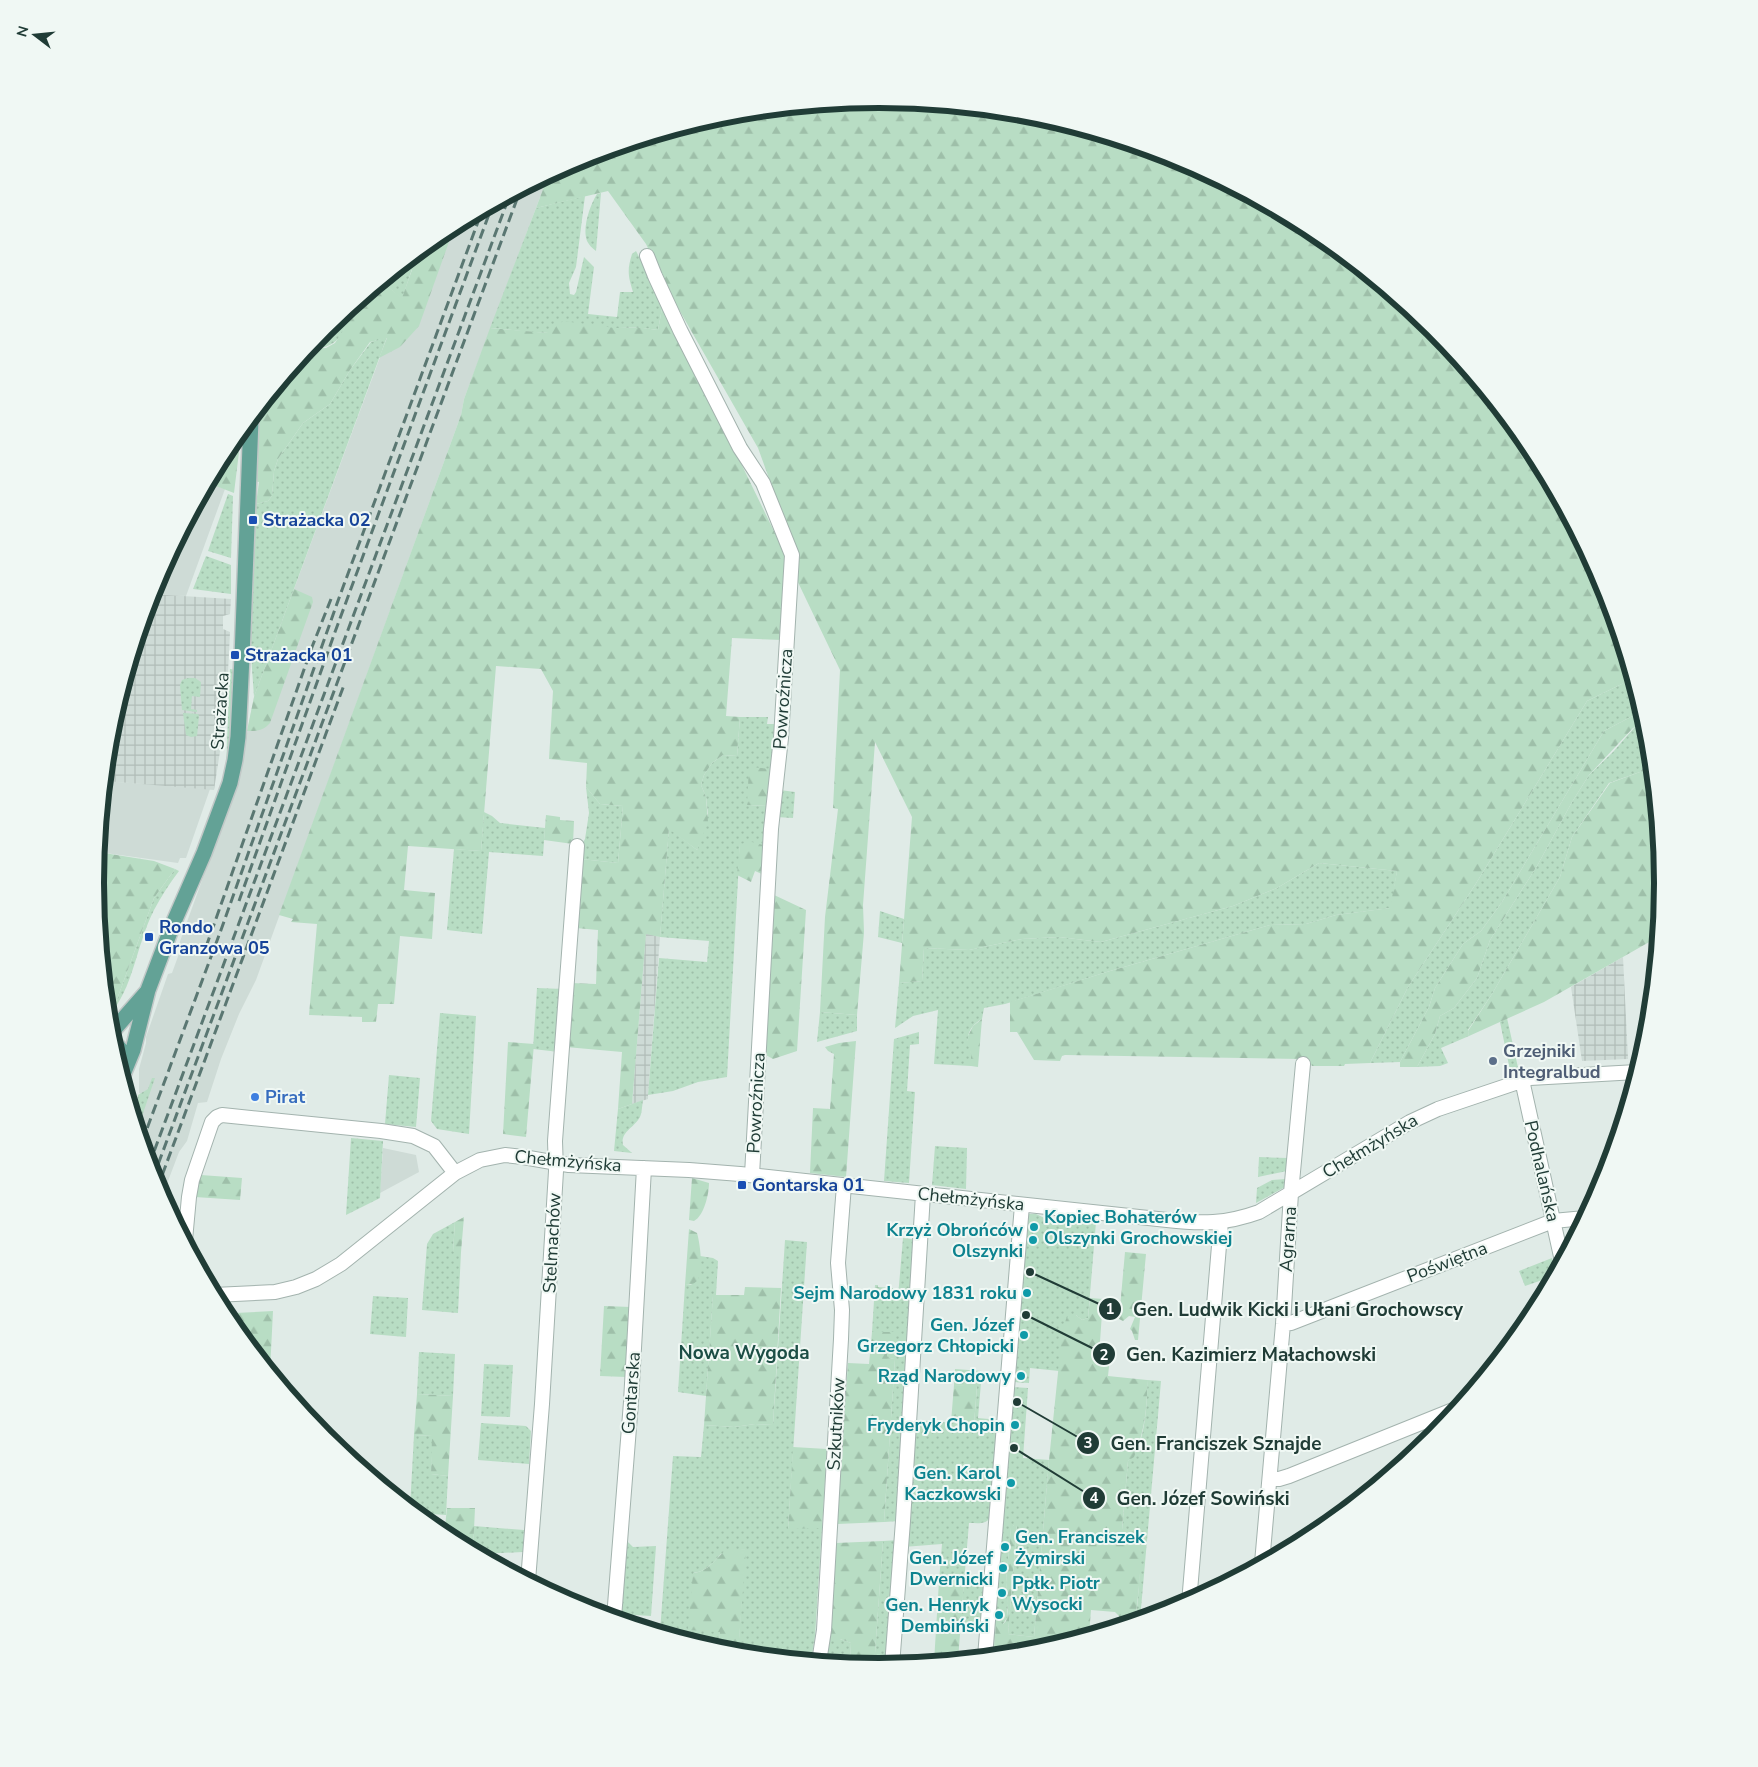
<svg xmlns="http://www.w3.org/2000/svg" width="1758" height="1767" font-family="'Nunito Sans',sans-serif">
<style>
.built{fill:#cedbd6}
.industrial{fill:url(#industrial-grid)}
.green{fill:url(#green-dots)}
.forest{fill:url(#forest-firs)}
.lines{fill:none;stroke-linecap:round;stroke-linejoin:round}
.minor-casing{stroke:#a3b3ae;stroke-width:16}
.major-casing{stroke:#c1c8c7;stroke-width:18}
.minor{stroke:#fff;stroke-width:14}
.major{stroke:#63a296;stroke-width:15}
.rail{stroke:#5a7772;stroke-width:3;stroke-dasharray:10 5;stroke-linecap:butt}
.transit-dot{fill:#1a4fb4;stroke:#f0f8f4;stroke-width:2}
.service-dot{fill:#5c6f8a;stroke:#f0f8f4;stroke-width:2}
.shop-dot{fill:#3f7fe0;stroke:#f0f8f4;stroke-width:2}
.culture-dot{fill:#0f9aa8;stroke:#f0f8f4;stroke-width:2}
.labels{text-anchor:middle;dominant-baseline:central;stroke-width:4;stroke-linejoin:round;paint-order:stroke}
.transit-label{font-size:18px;font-weight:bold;fill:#164399;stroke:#f0f8f4;text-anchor:start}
.street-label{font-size:18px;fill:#203c36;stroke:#f0f8f4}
.service-label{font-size:18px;font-weight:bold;fill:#4e5e75;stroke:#f0f8f4;text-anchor:start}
.shop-label{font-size:18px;font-weight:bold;fill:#366cbe;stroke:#f0f8f4;text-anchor:start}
.culture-label{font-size:18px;font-weight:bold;fill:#0d838f;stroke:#f0f8f4;text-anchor:end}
.neighbourhood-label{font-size:19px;font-weight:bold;fill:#1c4e45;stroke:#f0f8f4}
.rim{fill:none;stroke:#203c36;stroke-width:6}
.leader{fill:none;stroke:#203c36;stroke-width:2}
.callout-dot{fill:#203c36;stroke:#f0f8f4;stroke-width:2}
.mark-label{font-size:15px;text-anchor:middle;font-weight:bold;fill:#fff}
.callout-label{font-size:19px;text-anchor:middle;font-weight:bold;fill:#203c36;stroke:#f0f8f4;stroke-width:4;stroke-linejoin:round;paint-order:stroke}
</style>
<defs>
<pattern id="industrial-grid" width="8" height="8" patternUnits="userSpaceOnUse" patternTransform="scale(1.25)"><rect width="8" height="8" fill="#cedbd6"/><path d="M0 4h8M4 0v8" fill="none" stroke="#b1bdb8"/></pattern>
<pattern id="green-dots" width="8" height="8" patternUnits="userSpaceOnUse" patternTransform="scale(1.25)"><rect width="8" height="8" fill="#b8ddc4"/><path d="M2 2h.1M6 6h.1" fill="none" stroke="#9ebfa9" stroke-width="1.8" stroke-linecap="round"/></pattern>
<pattern id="forest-firs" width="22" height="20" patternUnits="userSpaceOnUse" patternTransform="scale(1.25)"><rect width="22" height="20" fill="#b8ddc4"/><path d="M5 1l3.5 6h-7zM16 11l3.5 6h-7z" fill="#9ebfa9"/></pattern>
</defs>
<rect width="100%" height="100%" fill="#e0ebe7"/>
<path class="built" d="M548,176l-84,223 -3,16 -205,565 -17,34 -18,45 -14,43 -9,1 -11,38 -8,11 -17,45 -7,-14 -22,-71 10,-17 -4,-2v-24l7,-26v-6l22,-63 4,-1 8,-22 -2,-4 60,-167 16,-83 165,-445 25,-21z
M208,483l17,6 -39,107 -35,-2 4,-11z
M105,781l105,8 -24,69h-6l-2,5 -80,-11z
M383,1148l33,7 3,17 -39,21z"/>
<path class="industrial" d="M151,594l80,5 -1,15 -7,2v13l7,3 -4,81 -12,77 -109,-9 5,-51z
M646,933l14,4 -12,158v4l-16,5z
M1623,957l5,102 -46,2 -11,-74z"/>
<path class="green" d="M601,193l-5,58c-4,-3 -7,-6 -9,-10 -5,-13 3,-36 10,-47z
M585,196l-9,71 -7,16 1,11 4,1 2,-3 8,-35 10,10 -6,47 29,3 3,-25h13c-5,-16 -6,-22 -1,-38l4,-3 27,52 -5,27c-36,-6 -73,2 -109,3 -19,0 -40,-4 -59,-5l46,-120z
M403,265l9,4 -10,30 -14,-12 -10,-2z
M350,309c-5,26 -14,41 -42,40l17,-20z
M387,337l-133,360 -4,-57 6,-136 12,-3 4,-5 2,-25 4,-12 25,-36 27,-19 20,-34 21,-28z
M228,494l5,2 -2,62 -23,-7z
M206,556l25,9v29l-38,-5z
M230,669l7,1 -3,55 -8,44z
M188,678h7l6,4 -1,15 -8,-1 -1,13 6,1v2l-15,-2 -2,-25 2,-5z
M1632,679l10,32 -38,20 -102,171 -21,29 -18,13 -28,44 -6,19 -29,55 -30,1 38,-76 67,-102 112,-184z
M183,713l15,1 1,2 -2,20 -6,1 -5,-2z
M740,717h28l-1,7h9l-4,45 -25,36 23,1 -3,40 -27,-2 -13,233 -29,5 -25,9 -25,4 11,-137 48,4 2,-21 -49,-4 9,-109 28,22 11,-36 -2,-17 -5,-12 3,-10 8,-12 11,-8 14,1z
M1646,724l5,34 -11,14 -31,11 -37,54 -12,40 -68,117 -24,36 1,6 -28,12 7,15 -8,3 -23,1 18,-33 5,-18 14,-8 23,-30 13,-38 47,-74 35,-64 17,-27 24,-23 21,-24z
M586,787l14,17 23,2 -5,57 -37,-4 1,-15 3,-5 4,-26z
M780,790l15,2 -2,26 -17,-1z
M484,812l8,4 8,7 45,5 -2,28 -54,-4 -7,82 -35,-4 7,-81 27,2z
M1319,863l78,8 -6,37 -55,7 -30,9 -36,1 -160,46 -105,33 -21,4 -2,11c-10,5 -17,16 -13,27 1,4 2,4 2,8 1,4 0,8 0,12l-37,-2 4,-54 -25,6 -18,12 4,-45 23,-2 2,-33 45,2 53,-11 37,-2 42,5 132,-36 44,-18z
M175,869l4,2c-10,13 -18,26 -25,39 -18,35 -20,78 -46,107v-6l8,-9 38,-104z
M880,911l24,8 -2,24 -24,-6z
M537,988l26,1 -4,63 -26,-3z
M820,1012l37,3v16l-40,11z
M440,1013l36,3 -7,118 -32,-5 -6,-8z
M1507,1018l12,54 -8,3 -11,-53z
M919,1032v12l-9,1 -3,46 8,1 -6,91 -25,-2 10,-142z
M389,1075l31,3 -4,49 -31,-3z
M152,1078h3l-17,50 -6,-20 5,-4 1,-9 10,-6z
M643,1100c-1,6 -1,13 -3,17 -6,11 -20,15 -17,28l9,8 -18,-2 4,-42z
M351,1138l32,3 -3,57 -34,17z
M935,1146l32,2 -1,41 -34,-4z
M1259,1157l29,1 -1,13 -29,6z
M1286,1179l-1,8 -29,16 1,-15 15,-8z
M1029,1214h7l17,8 32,2 11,-2 -8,96 -6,2 -6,-5 -13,19 -4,37 -29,-3 -1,15 -16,-1z
M455,1222l-2,30h8l-3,61 -36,-3 5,-66 6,-10z
M903,1238l15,2 -18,281 -16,1 11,-163 -9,-1 1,-10 9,1v-16l-24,-1 3,-47h3v2l15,1v9h5z
M785,1240l22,2 -19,286h34l-7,108 -4,25 -73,-7 7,-105 -24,5c-8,9 -16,18 -28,19l27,59 -1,18 -59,-18 13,-176 28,1 3,-32 30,2 21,-3 18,1z
M700,1256l13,2 5,3 -2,34 -3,1 -7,100 -28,-4 7,-107h6l8,-11z
M1552,1258l3,16 -1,2 -29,10 -6,-15z
M373,1296l35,2 -2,39 -36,-3z
M419,1352l36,2 -2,42 -36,-2z
M484,1364l29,1 -3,52 -29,-1z
M955,1369l27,2 -4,47 21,2 -8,96c-4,9 -13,7 -22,7l-5,60 21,1 -3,42 -22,-2 4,-41 -25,-2 3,-37 -39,3 9,-127 62,4 3,-37 -23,-2z
M1147,1380l14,1 -21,239 -4,1c1,-17 8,-71 0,-83 -4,-5 -8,-7 -14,-8l6,-69c3,-3 7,-6 8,-9 9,-16 12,-55 11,-72z
M1012,1387l16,1 -5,70 26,2 -15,177 -26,-3 9,-108 -3,-1 -3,3 -5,54 2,21 -1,15 -4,6h-7l-2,24 6,8 -10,1z
M481,1423l45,3 5,5 -2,33 -51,-4z
M414,1435l19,1 -2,38 17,2 -2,39 -30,-2 -6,-5z
M474,1526l50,4 -1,22 -44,2 -6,-3z
M626,1540l7,7 23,-1 -5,70 -31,-2z
M899,1540l-10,126 -15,1 9,-126z
M830,1639h10l11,4 -1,22 -24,-3z"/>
<path class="forest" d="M879,100l153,15 147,44 136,73 119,97 97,119 72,136 29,95 -45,22 -112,184 -67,102 -38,76 -25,1 -1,2h-32l-4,-5 -8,-2 -235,-4 -3,1 -2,5 -26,-1 -17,-28h-7v-30l100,-31 160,-46 36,-1 30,-9 54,-7 7,-37 -78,-8 -42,25 -44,18 -132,36 -42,-5 -37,2 -53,11 -45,-2 -2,33 -23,2 13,-166 -37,-75 -12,163 1,27 -7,83 -37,-3 5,-95 13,-108 -5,-1 7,-138 -46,-96 -12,-60 -24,-66 -93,-163 -19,-41 -38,-53 -72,17 12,-32 31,-17 147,-44z
M455,225l-36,101 -19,21 -21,11 8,-20 -17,4 -20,28 -20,34 -27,19 -25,36 -4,12 -2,25 -4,5 -12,3 3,-22 -5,-1 -1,-13 4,-57 51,-62 18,-1 9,-5 9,-14 6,-20 28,-24 10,2 14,11 10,-28 -9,-5 41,-34z
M663,303l125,257 -6,80 -50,-2 -6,78 14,1 -3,39 -14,-1 -11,8 -8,12 -3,10 5,12 2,25 -11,28 -28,-21 -9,108 -14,-3 -14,170 -14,5 4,-57 -56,-5 5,-64 25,1 2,-54 -22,-2 5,-69 37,4 5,-57 -23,-2 -14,-17 1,-24 -38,-4 4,-68 -12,-22 -45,-3 -15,185 -73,-5 -4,44 31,3 -3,46 -32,-3 -6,68h-16l-2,18h-14v-5l-53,-2 8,-91 -26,-2 2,-3 -14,-4 182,-500 3,-16 26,-71 57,5 16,-12 52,7h28l15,2z
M226,451l13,1 -5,41 -26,-10z
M294,589l18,8 1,5 -43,121c-7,8 -13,8 -23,8l7,-34z
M1642,711l4,13 -13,4 -44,47 -17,27 -35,64 -47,74 -13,38 -23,30 -14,8 -5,18 -18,33h-17v-5l29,-55 6,-19 28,-44 18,-13 21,-29 102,-171z
M1651,758l12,126 -5,53 -114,65 -75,34 -1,-5 24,-37 68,-117 12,-40 38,-54 30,-11z
M749,767l23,2 -2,37 -23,-1z
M546,815l14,2v3l14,1 -1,23 -29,-4z
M752,842l15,4 -3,29 -9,-4 -4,11 -14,-7 3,-31z
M98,852l56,9 21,8 -21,29 -38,104 -8,9 -13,-128z
M772,894l34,16 -9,141 -24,8 -7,-4 -1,-24z
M982,1019l-4,48 -7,-1v-12l-3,-9v-9l5,-10z
M856,1041l-10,136 -36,-4 3,-65 17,1 4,-55 -6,-3 -3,-4 14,-4z
M508,1042l26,2 -8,93 -23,-3z
M201,1175l41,3 -2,22 -45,-3z
M692,1178l17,5c0,11 -5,33 -15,38l-5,-1z
M464,1217l-3,35h-8l2,-30z
M689,1229l8,4c3,10 7,39 0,48 -3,3 -8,4 -12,4z
M1125,1252l21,2 -8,86h-3l-3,-9 -2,-2 5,-12 -6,-1 -6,5 -4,-2z
M745,1287l36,1 -8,137 -18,-1 -21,3 -30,-2 9,-130h31z
M1090,1298l13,1 -4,57 11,1 -2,19 39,4c1,25 -3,54 -13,77l-6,4 -6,68c5,2 10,3 14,8 10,15 0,65 0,84l-16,5 -1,-10 -4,-4 -24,-2 -2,25 -57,17 -32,4 -6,-8 2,-24h7l3,-3 2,-10 -2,-29 5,-55 3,-2h3l-9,109 26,3 15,-177 13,-126 4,-15 3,-4h7l6,5 6,-2z
M604,1306l27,1 -5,70 -26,-1z
M273,1311l-3,60 -36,-44 1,-14z
M872,1332h24v17h-9v9l8,1 -11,163 -47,2 11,-161 21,1z
M954,1385l23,1 -3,38 -23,-2z
M417,1394l36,2 -5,80 -17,-2 1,-38 -18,-1z
M793,1447l34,2 -5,79 -34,1z
M447,1508h28l-2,43 -29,-15z
M883,1541l-9,126 -24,-2 1,-22 -11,-4h-10l6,-96z
M746,1549l-8,105 -19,-4 1,-18 -32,-2 5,-57c15,-1 22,-14 33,-23z
M939,1581l25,2 -6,77 -24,2z"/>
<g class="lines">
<defs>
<path id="minor" d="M647,256l8,20 25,54 60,118 23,35 29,72 -11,183 -10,91 -19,346
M1522,1080l40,181
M185,1240l4,-43 3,-17 20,-58 5,-5 5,-2 159,16 32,5 21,10 21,27
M214,1295l61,-3 21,-5 20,-8 25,-15 114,-91 25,-13 25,-5 18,2 46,8 120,5 51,4 427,46c34,4 59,4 92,-8l151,-90 28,-13 92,-31 107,-6
M1283,1324l8,-1 262,-102 32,-3
M1270,1479h9l10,-3 169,-68
M1262,1563l21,-239 8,-131 12,-129
M528,1581l14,-177 14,-233 -1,-30 22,-295
M1189,1603l32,-381
M614,1618l17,-216 13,-234
M985,1657l37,-452
M819,1662l5,-32 17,-291 1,-29 -4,-47 6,-78
M892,1666l11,-145 20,-327"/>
<path id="major" d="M110,1034l36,-41
M111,1039l9,10 6,15
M122,1077l11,-27 15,-60 25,-66 31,-71 26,-70 5,-23 3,-23 4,-80 9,-238"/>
</defs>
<use href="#minor" class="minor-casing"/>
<use href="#major" class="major-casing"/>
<use href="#minor" class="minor"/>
<use href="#major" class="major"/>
<path class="rail" d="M239,901l96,-269 157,-426
M206,947l106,-300 19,-48
M142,1142l79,-212 118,-332 143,-387
M149,1165l360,-968
M153,1178l367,-987
M157,1189l187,-504"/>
</g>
<g class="transit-dot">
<rect x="248" y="515" width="10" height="10" rx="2.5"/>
<rect x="230" y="650" width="10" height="10" rx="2.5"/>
<rect x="144" y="932" width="10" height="10" rx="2.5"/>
<rect x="737" y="1180" width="10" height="10" rx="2.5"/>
</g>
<circle class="service-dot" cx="1493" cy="1061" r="5"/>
<circle class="shop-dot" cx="255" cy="1097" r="5"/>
<g class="culture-dot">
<circle cx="1034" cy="1227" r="5"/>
<circle cx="1033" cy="1240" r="5"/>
<circle cx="1027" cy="1293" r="5"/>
<circle cx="1024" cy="1335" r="5"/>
<circle cx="1021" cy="1376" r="5"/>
<circle cx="1015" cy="1425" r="5"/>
<circle cx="1011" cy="1483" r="5"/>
<circle cx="1005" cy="1547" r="5"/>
<circle cx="1003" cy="1568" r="5"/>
<circle cx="1002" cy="1593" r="5"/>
<circle cx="999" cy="1615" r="5"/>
</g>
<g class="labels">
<g class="transit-label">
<text x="263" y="520">Strażacka 02</text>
<text x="245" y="655">Strażacka 01</text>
<text x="159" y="927">Rondo<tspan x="159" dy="21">Granzowa 05</tspan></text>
<text x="752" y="1185">Gontarska 01</text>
</g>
<g class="street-label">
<text transform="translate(783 699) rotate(-86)">Powroźnicza</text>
<text transform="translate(220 711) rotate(-86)">Strażacka</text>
<text transform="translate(756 1103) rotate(-87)">Powroźnicza</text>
<text transform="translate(1370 1146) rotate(-31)">Chełmżyńska</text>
<text transform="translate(568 1161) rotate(5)">Chełmżyńska</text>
<text transform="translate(1542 1171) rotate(77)">Podhalańska</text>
<text transform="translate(971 1199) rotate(6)">Chełmżyńska</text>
<text transform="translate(1288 1239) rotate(-86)">Agrarna</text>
<text transform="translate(552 1243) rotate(-87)">Stelmachów</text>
<text transform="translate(1447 1262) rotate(-21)">Poświętna</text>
<text transform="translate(631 1393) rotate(-86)">Gontarska</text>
<text transform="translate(836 1424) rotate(-87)">Szkutników</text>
</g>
<g class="service-label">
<text x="1503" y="1051">Grzejniki<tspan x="1503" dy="21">Integralbud</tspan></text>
</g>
<g class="shop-label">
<text x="265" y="1097">Pirat</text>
</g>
<g class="culture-label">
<text x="1044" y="1217" text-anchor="start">Kopiec Bohaterów<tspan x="1044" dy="21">Olszynki Grochowskiej</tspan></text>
<text x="1023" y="1230">Krzyż Obrońców<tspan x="1023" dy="21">Olszynki</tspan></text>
<text x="1017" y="1293">Sejm Narodowy 1831 roku</text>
<text x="1014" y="1325">Gen. Józef<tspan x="1014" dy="21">Grzegorz Chłopicki</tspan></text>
<text x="1011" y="1376">Rząd Narodowy</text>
<text x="1005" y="1425">Fryderyk Chopin</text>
<text x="1001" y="1473">Gen. Karol<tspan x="1001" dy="21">Kaczkowski</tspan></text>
<text x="1015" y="1537" text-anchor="start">Gen. Franciszek<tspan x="1015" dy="21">Żymirski</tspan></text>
<text x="993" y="1558">Gen. Józef<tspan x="993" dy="21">Dwernicki</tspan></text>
<text x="1012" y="1583" text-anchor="start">Ppłk. Piotr<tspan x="1012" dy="21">Wysocki</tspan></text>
<text x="989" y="1605">Gen. Henryk<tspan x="989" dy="21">Dembiński</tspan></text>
</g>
<g class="neighbourhood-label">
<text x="744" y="1353">Nowa Wygoda</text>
</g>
</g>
<path d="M0 0H1758V1767H0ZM104 883a775 775 0 1 1 1550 0a775 775 0 1 1-1550 0Z" fill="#f0f8f4" fill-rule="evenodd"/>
<path class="rim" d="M104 883a775 775 0 1 1 1550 0a775 775 0 1 1-1550 0Z"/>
<path class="leader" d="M1030 1272L1110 1309M1026 1315L1104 1354M1017 1402L1088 1443M1014 1448L1094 1498"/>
<g class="callout-dot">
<circle cx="1030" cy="1272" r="5"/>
<circle cx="1026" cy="1315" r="5"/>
<circle cx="1017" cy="1402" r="5"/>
<circle cx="1014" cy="1448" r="5"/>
<circle cx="1110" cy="1309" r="12"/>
<circle cx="1104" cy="1354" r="12"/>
<circle cx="1088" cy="1443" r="12"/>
<circle cx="1094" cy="1498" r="12"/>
</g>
<g class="mark-label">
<text x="1110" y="1314">1</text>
<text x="1104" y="1360">2</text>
<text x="1088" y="1448">3</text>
<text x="1094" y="1503">4</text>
</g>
<g class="callout-label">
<text x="1298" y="1316">Gen. Ludwik Kicki i Ułani Grochowscy</text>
<text x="1251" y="1361">Gen. Kazimierz Małachowski</text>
<text x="1216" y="1450">Gen. Franciszek Sznajde</text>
<text x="1203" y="1505">Gen. Józef Sowiński</text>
</g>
<g transform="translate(35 35) rotate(286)" stroke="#f0f8f4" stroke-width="4" paint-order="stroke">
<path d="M0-4L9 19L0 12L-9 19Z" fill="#203c36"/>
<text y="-8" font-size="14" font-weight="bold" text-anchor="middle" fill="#203c36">N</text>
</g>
</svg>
